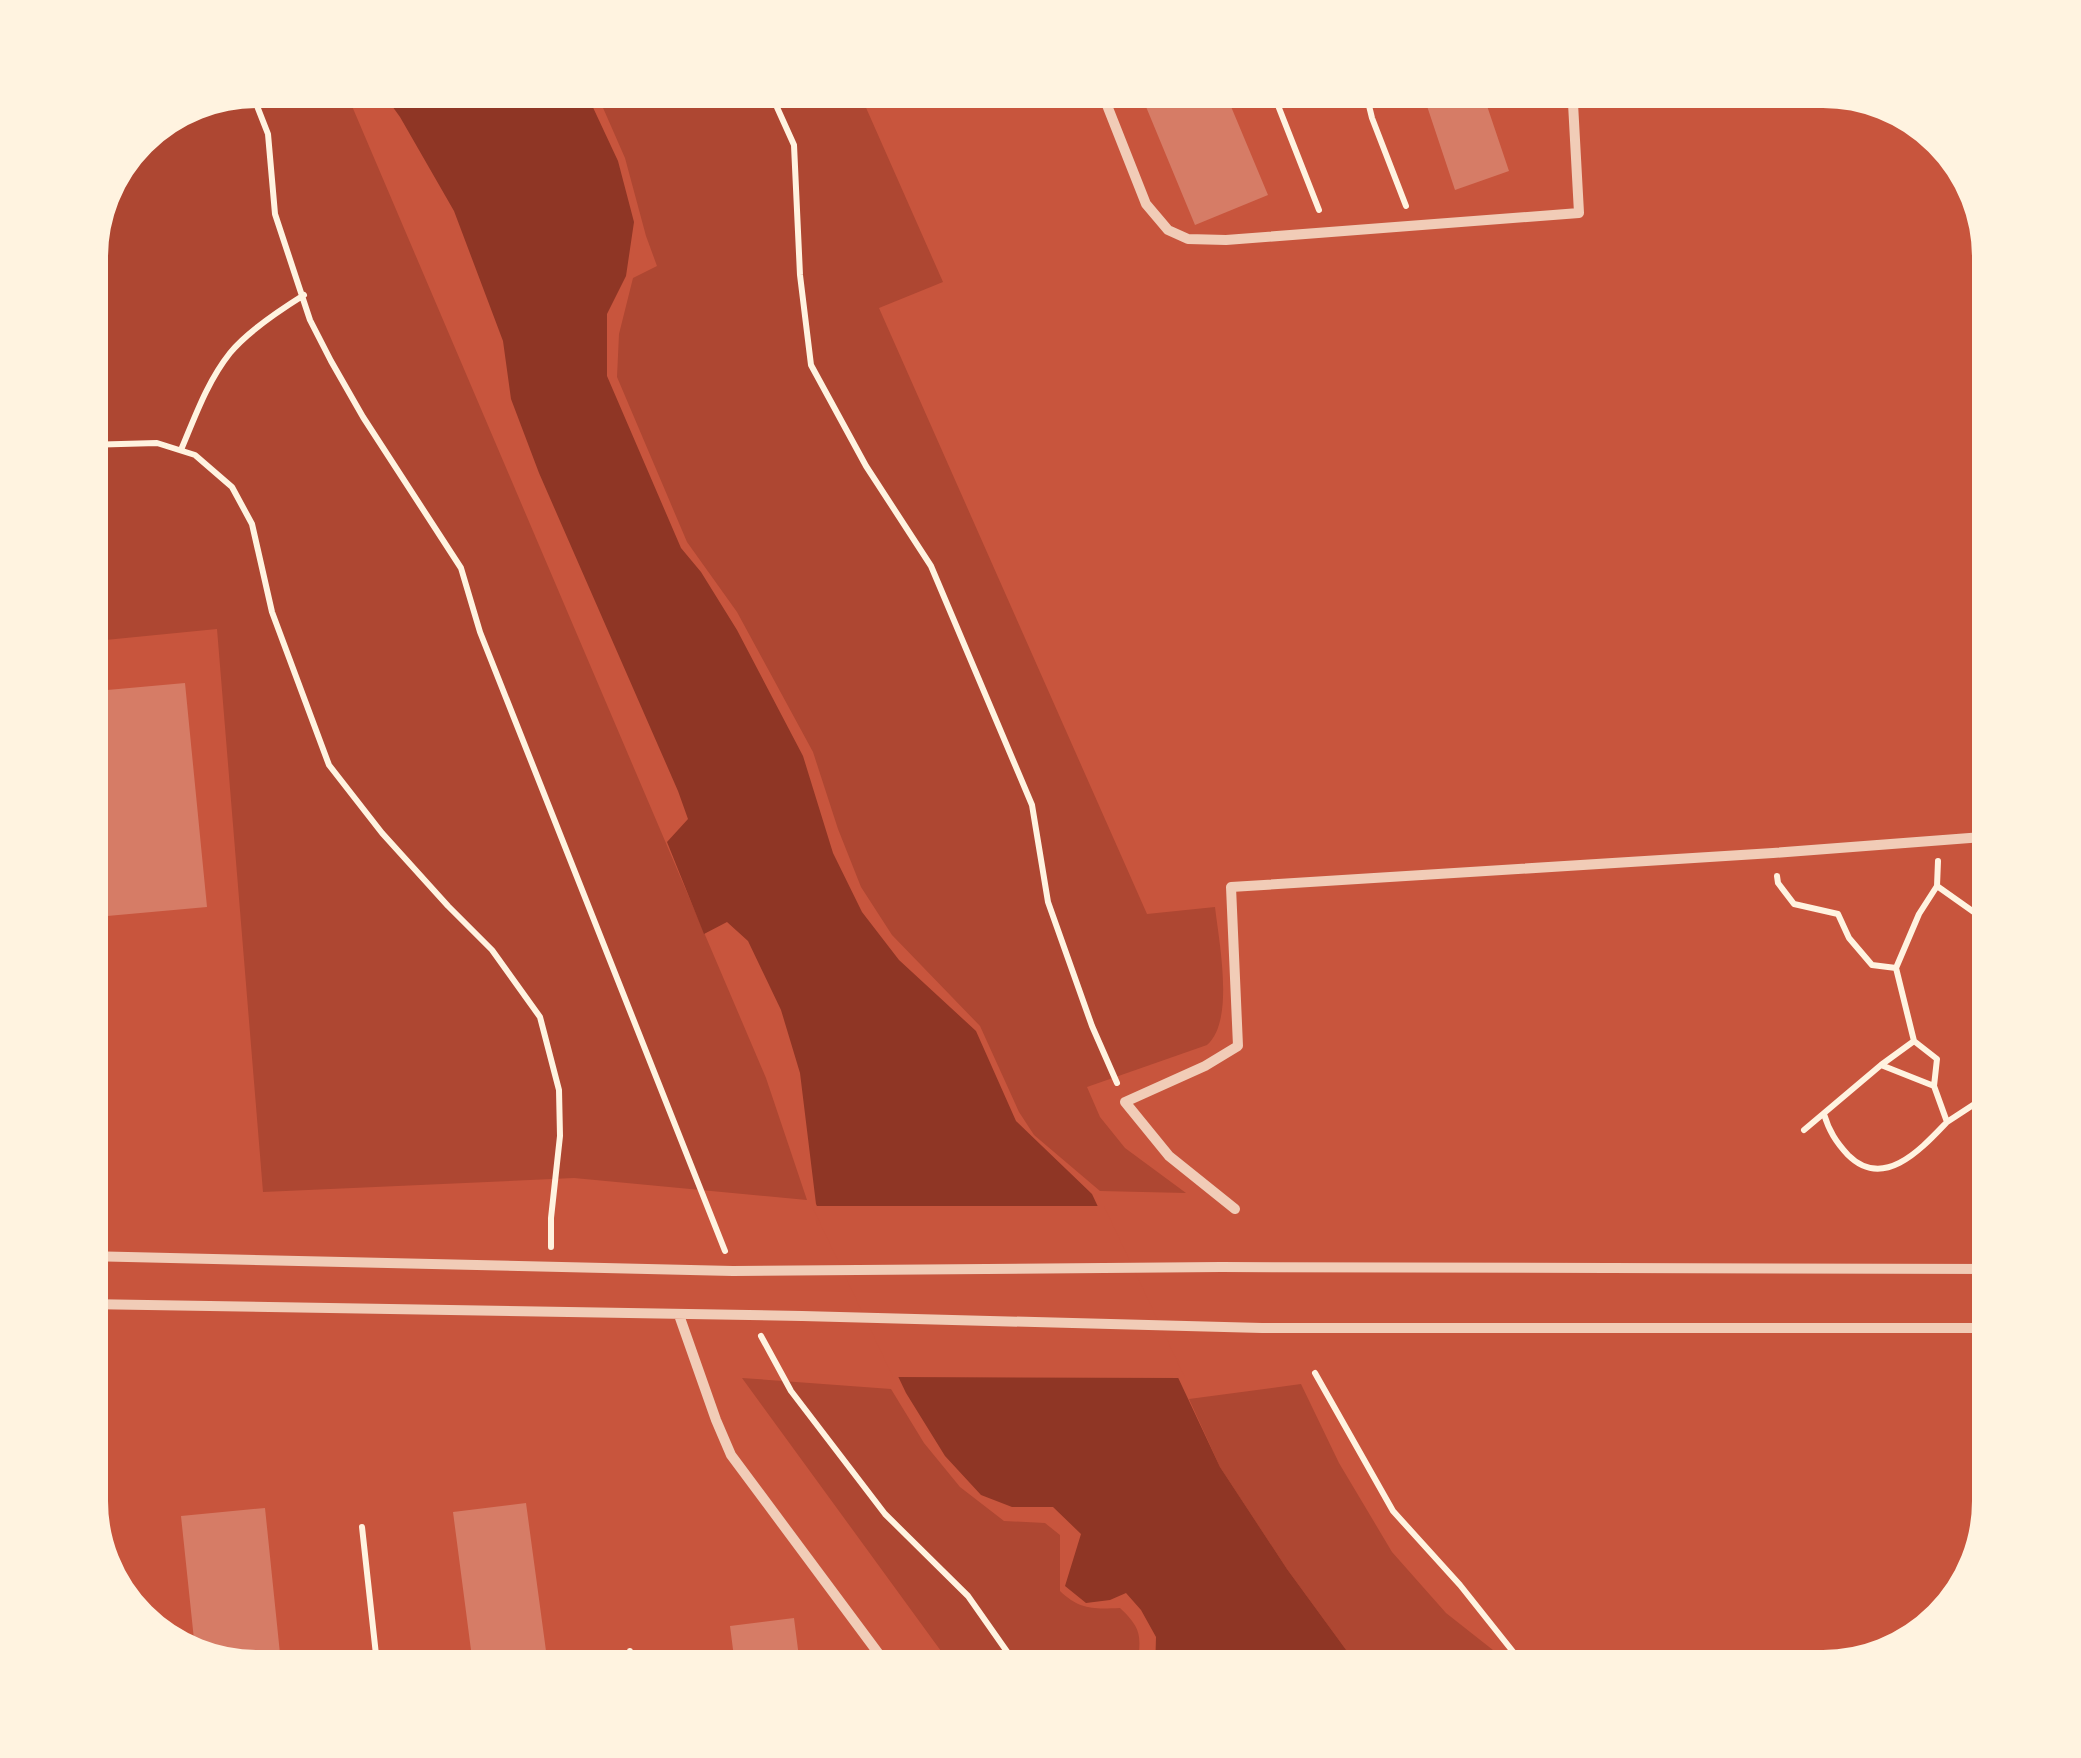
<svg xmlns="http://www.w3.org/2000/svg" width="2081" height="1758" font-family="Barlow,sans-serif">
<style>
.green{fill:#ae4732}
.water{fill:#8f3625}
.pier{fill:#c8553d}
.building{fill:#d67c66}
.lines{fill:none;stroke-linecap:round;stroke-linejoin:round}
.path{stroke:#fff3e0;stroke-width:6}
.service{stroke:#f1ccb7;stroke-width:8}
.minor{stroke:#f1ccb7;stroke-width:10}
.rim{fill:none;stroke:#fff3e0;stroke-width:12}
</style>
<rect width="100%" height="100%" fill="#c8553d"/>
<path class="green" d="M258,85h85l423,993 41,122 -233,-22 -311,14 -46,-563 -132,13v-396l18,-64 40,-54z
M593,85h263l87,197 -64,26 268,606 68,-7c4,35 20,114 -8,138l-120,42 13,30 25,31 61,45 -86,-2 -66,-56 -15,-23 -39,-86 -88,-91 -31,-48 -23,-58 -25,-77 -76,-140 -50,-70 -70,-165 2,-43 14,-56 24,-12 -11,-30 -21,-78z
M742,1378l149,11 33,54 36,44 44,34 41,2 15,12v56c20,19 33,18 60,17 27,25 18,32 18,65h-181z
M1301,1384l38,79 53,89 54,61 52,41 15,19h-150l-76,-104 -67,-102 -31,-68z"/>
<path class="water" d="M377,85l206,1 35,75 16,61 -8,54 -19,38v62l74,172 20,24 36,58 66,126 30,97 29,59 37,48 77,71 40,90 76,73 128,273 67,102 76,104h-208l1,-36 -15,-27 -15,-17 -16,7 -24,3 -21,-17 16,-52 -28,-27h-41l-31,-12 -36,-39 -39,-63 -90,-189 -16,-131 -19,-63 -33,-69 -21,-19 -23,12 -37,-92 21,-23 -10,-28 -139,-318 -28,-74 -8,-58 -49,-130 -54,-94z"/>
<path class="pier" d="M812,1206h292l81,172 -292,-1z"/>
<path class="building" d="M1137,85h85l46,110 -73,30z
M1420,85h60l29,86 -54,19z
M185,683l22,224 -122,11v-226z
M526,1503l23,170h-75l-21,-161z
M265,1508l17,165h-25l-62,-24 -14,-133z
M794,1618l7,55h-65l-6,-47z"/>
<g class="lines">
<path class="path" d="M765,85l6,9 23,51 6,130 11,90 55,101 65,100 101,239 16,97 44,124 25,57
M1270,85l49,125
M1364,85l8,33 34,88
M250,88l18,46 7,80 35,106 21,41 32,56 98,151 19,64 245,619
M85,445l72,-2 38,12 37,32 20,37 20,88 57,153 53,68 66,73 44,44 48,67 19,73 1,46 -9,82v29
M181,450c14,-33 26,-68 49,-97 17,-21 50,-43 74,-58
M1777,876l1,7 16,21 44,10 11,24 23,27 24,3 23,-54 18,-28 1,-25
M1937,886l41,29 18,17
M1881,1065l53,21
M1824,1114c5,17 12,28 24,41 36,36 74,-7 99,-33l-13,-36 3,-27 -23,-18 -18,-73
M1947,1122l49,-32
M1804,1130l77,-65 33,-24
M761,1336l30,55 94,123 83,82 54,77
M1315,1373l78,138 67,74 70,88
M362,1527l16,146
M630,1651l3,22"/>
<path class="service" d="M1983,1459l7,-131v-59"/>
<path class="minor" d="M1099,85l47,119 22,26 20,9 38,1 353,-27 -7,-128
M1235,1209l-66,-53 -44,-54 80,-36 33,-20 -7,-159 542,-34 223,-17
M85,1256l648,15 488,-4 775,2
M85,1304l717,12 460,12h734
M679,1315l37,105 15,35 162,218"/>
</g>
<path d="M0 0H2081V1758H0ZM257 102H1823A155 155 0 0 1 1978 257V1501A155 155 0 0 1 1823 1656H257A155 155 0 0 1 102 1501V257A155 155 0 0 1 257 102Z" fill="#fff3e0" fill-rule="evenodd"/>
<path class="rim" d="M257 102H1823A155 155 0 0 1 1978 257V1501A155 155 0 0 1 1823 1656H257A155 155 0 0 1 102 1501V257A155 155 0 0 1 257 102Z"/>
</svg>
